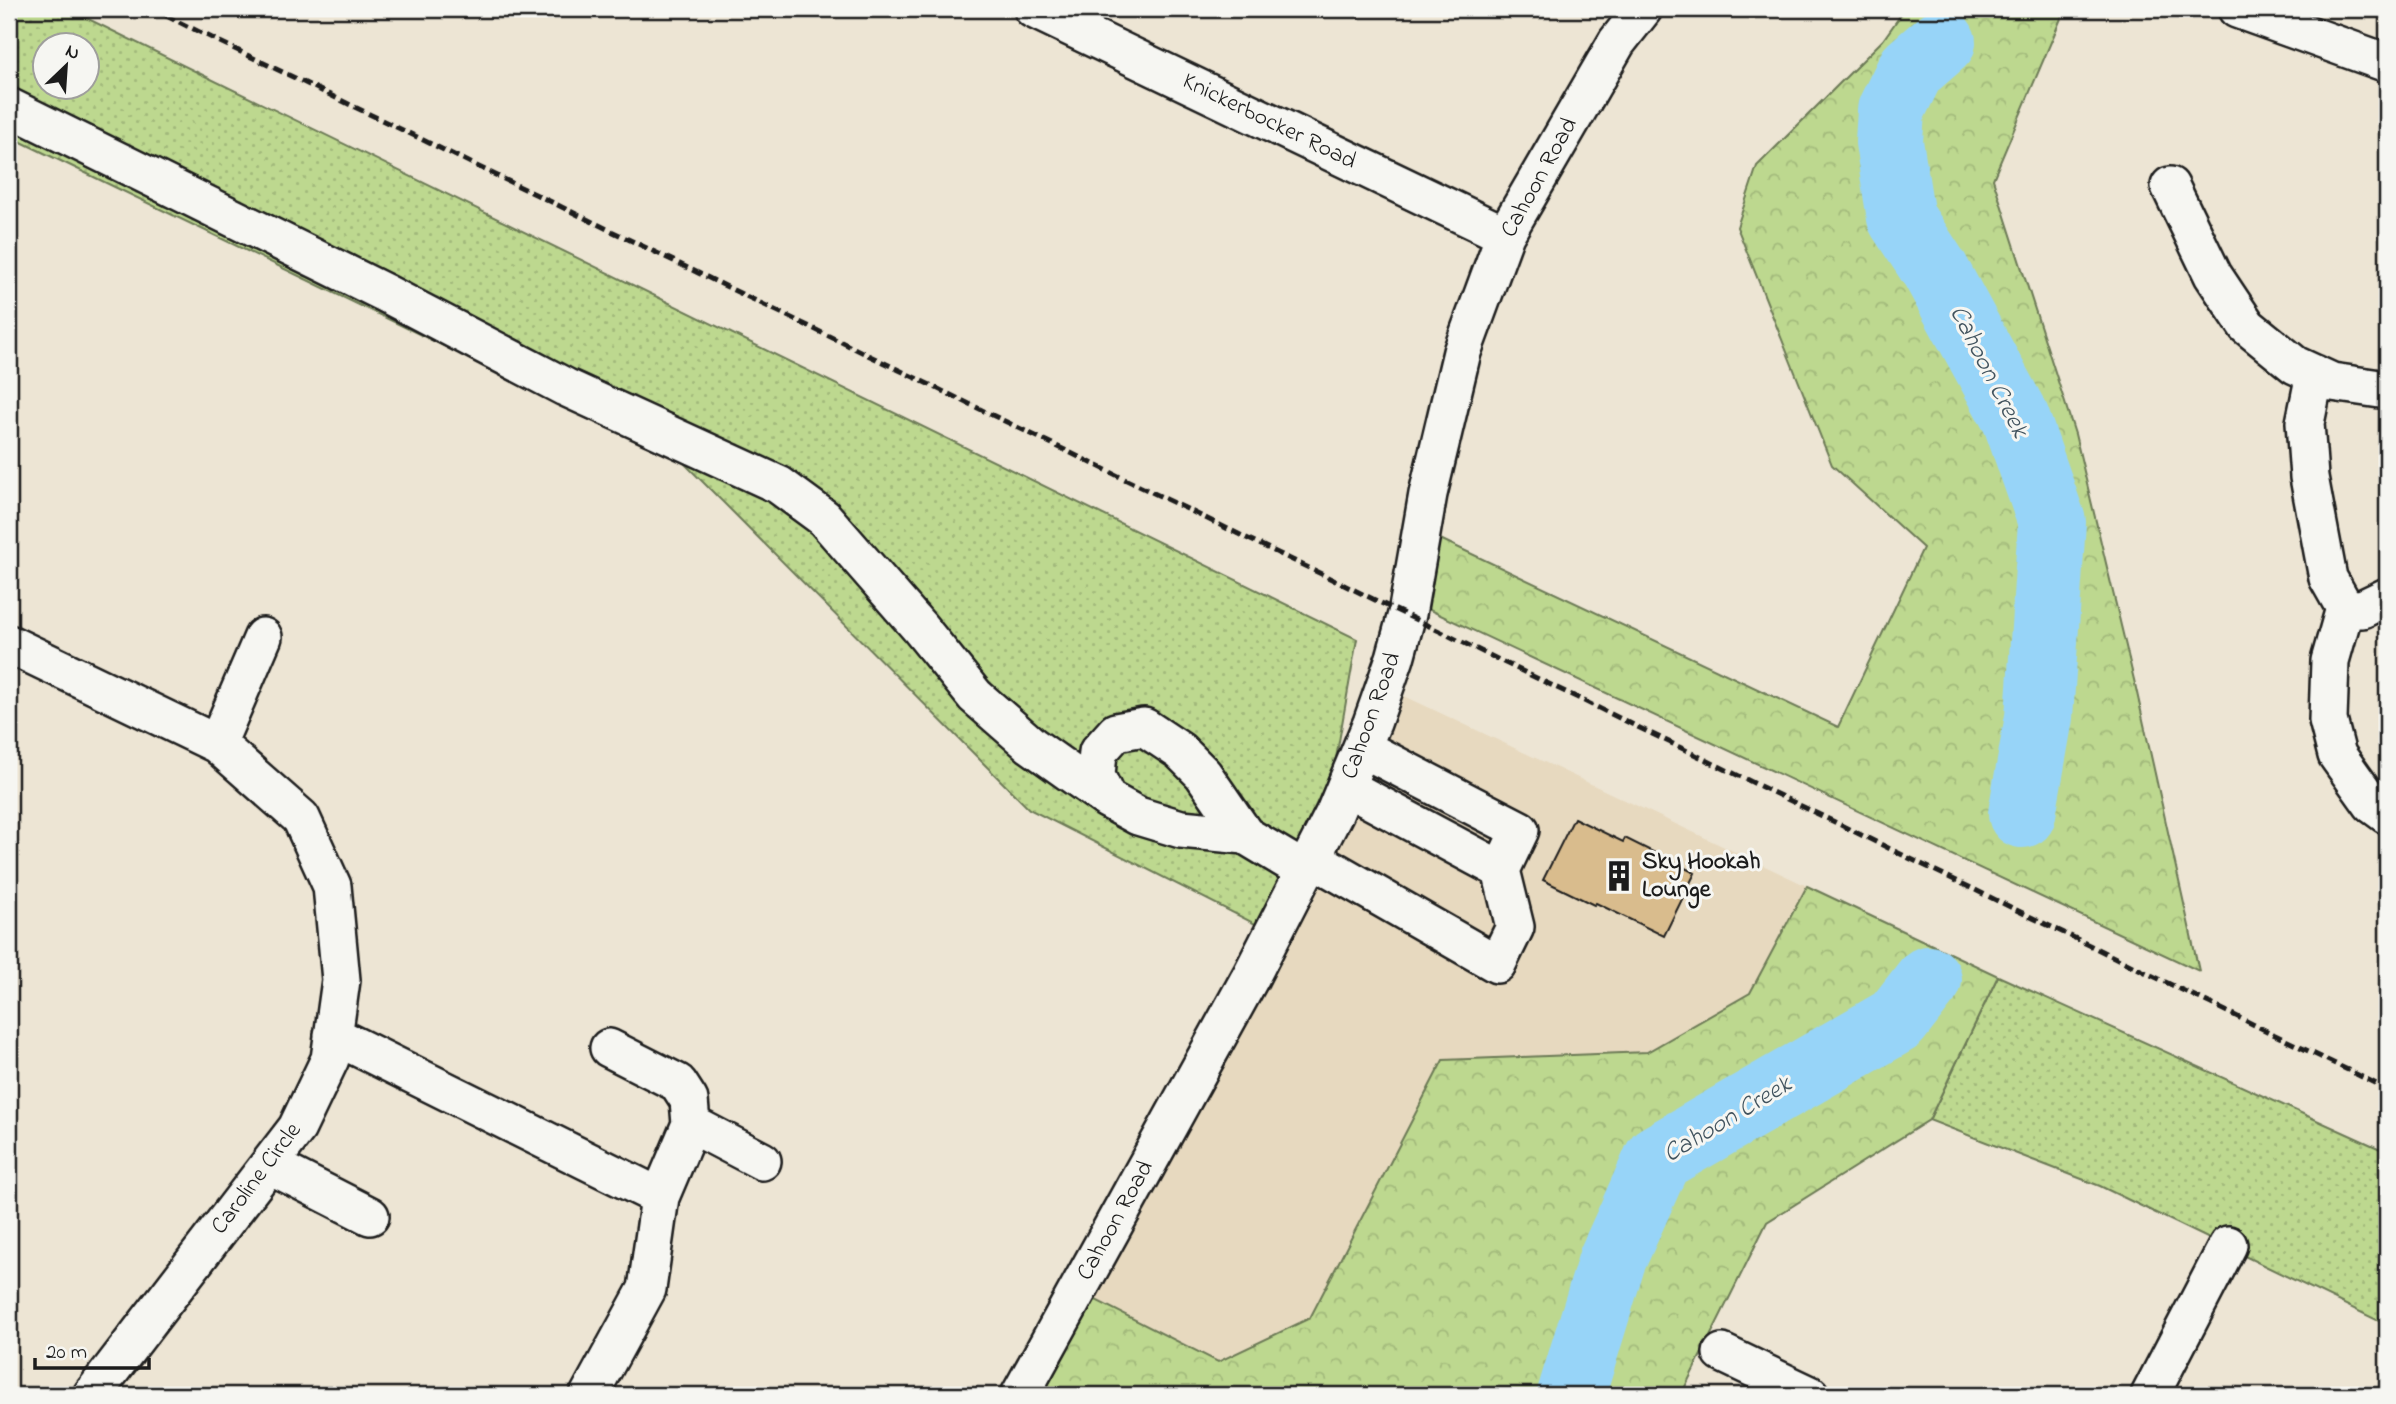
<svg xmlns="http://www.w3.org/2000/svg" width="2396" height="1404" font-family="'Indie Flower',sans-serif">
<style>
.built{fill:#e7d9bf}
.grass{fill:url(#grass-dots);stroke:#6c7a56;stroke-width:2;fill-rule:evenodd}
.forest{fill:url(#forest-crowns);stroke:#6c7a56;stroke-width:2}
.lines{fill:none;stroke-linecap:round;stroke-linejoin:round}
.river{stroke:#97d4f8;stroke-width:68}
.building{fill:#d9bc8d;stroke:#1c1c1c;stroke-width:2}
.minor-casing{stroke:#1c1c1c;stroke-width:42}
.minor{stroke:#f6f6f2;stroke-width:37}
.rail{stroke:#1c1c1c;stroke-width:5;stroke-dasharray:10 5;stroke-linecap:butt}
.labels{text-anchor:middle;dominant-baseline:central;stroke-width:6;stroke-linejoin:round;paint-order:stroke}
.street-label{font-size:24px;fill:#1c1c1c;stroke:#f6f6f2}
.poi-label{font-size:24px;font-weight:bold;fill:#1c1c1c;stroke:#f6f6f2;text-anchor:start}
.water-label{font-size:26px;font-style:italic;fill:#41535e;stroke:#f6f6f2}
</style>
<defs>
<pattern id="grass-dots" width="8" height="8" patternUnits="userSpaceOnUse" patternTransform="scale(1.75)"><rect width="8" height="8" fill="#bdd88f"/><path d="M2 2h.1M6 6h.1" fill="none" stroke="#a2b97b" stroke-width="1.8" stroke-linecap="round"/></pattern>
<pattern id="forest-crowns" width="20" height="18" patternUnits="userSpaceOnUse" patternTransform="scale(1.75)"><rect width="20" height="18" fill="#bdd88f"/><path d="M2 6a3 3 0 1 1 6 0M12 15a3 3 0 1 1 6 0" fill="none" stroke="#a2b97b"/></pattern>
</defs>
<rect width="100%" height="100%" fill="#ede5d4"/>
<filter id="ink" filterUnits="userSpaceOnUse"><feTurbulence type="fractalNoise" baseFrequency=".0143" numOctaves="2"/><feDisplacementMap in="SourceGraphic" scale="14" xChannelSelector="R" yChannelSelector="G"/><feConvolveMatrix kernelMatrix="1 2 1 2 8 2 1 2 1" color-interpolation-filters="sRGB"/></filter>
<g filter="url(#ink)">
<path class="built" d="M1398,693l409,193 -57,107 -103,59 -204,8 -133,258 -92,44 -124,-63 294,-566z"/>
<path class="grass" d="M9,9h59l1289,630 -22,125 -76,162 -230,-117 -347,-348 -673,-325zM46,46h42v42h-42z
M1998,976l389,176v173l-287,-139 -171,-66z"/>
<path class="forest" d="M1905,9h160l-72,170 82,255 60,250 64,287 -778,-365 15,-69 402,190 85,-179 -91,-83 -95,-238 20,-61 126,-126z
M1807,886l191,90 -69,144 -162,102 -86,173h-639l52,-96 124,63 92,-44 133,-258 204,-8 103,-59z"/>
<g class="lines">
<path class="river" d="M1942,42l-31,27 -20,41 -2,32 12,76 34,52 81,149 36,103 -13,195 -17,97
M1571,1395l41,-135 46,-102 239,-138 31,-40"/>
</g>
<path class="building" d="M1574,818l49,24 2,-4 70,35 -31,63 -68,-33 -2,2 -51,-25z"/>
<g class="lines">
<defs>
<path id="minor" d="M1033,9l472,226
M2237,9l150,54
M9,107l376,186 180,94 214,98 45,33 96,110 55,68 56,49 76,54
M2170,186l43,89 34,51 48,39 37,17 55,8
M2315,374l-10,49 4,54 19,101 17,30
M2345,608l-15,53 -2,59 9,35 35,49 15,11
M2345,608l17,1 25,-12
M9,644l208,100 84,74 31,68 9,94 -11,79 -33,69 -205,267
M217,744l46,-107
M1346,787l155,83
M1245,835l-64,-6 -43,-13 -31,-17 -11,-23 2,-24 18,-20 28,-5 36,24 23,23 42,61 60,36
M1312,858l185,106 18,-37 -14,-57 19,-40 -158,-82
M333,1035l327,162 -13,92 -58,106
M609,1048l69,35 11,17 2,24
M270,1165l100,51
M660,1197l31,-73 71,37
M1722,1353l88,42
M1020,1395l231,-419 84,-164 37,-89 23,-65 12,-44 21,-120 34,-142 43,-117 112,-193 26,-33
M2150,1395l78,-150"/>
</defs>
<use href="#minor" class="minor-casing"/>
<use href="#minor" class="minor"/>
<path class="rail" d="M152,9l2235,1080"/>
</g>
</g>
<defs>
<symbol id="building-bare" viewBox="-9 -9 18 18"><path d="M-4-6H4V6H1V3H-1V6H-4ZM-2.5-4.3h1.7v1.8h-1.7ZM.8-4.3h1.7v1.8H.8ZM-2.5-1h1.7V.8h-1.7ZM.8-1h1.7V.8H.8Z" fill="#1c1c1c" stroke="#f6f6f2" stroke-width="2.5" paint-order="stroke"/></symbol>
</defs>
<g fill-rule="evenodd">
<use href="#building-bare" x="1597" y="854" width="44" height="44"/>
</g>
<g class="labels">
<g class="street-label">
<text transform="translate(1269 122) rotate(26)">Knickerbocker Road</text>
<text transform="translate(1540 178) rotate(-61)">Cahoon Road</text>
<text transform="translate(1372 716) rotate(-70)">Cahoon Road</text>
<text transform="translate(257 1179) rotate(-53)">Caroline Circle</text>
<text transform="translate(1116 1221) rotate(-61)">Cahoon Road</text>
</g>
<g class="poi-label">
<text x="1642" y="862">Sky Hookah<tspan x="1642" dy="28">Lounge</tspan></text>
</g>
<g class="water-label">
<text transform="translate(1988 372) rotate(63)">Cahoon Creek</text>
<text transform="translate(1728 1120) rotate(-31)">Cahoon Creek</text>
</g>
</g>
<rect width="2396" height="1404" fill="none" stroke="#f6f6f2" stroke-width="35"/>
<rect x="18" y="18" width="2361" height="1369" fill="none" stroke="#1c1c1c" stroke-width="2.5" filter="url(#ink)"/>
<g transform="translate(66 66) rotate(25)"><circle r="33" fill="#f6f6f2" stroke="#9f9f9c" stroke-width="2"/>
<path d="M0-5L12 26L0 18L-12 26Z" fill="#1c1c1c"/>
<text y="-10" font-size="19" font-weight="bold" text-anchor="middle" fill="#1c1c1c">N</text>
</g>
<path d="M35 1358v10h114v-10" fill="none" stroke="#1c1c1c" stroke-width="3.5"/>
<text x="46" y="1358" font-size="21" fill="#1c1c1c" stroke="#f6f6f2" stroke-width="5" paint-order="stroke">20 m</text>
</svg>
